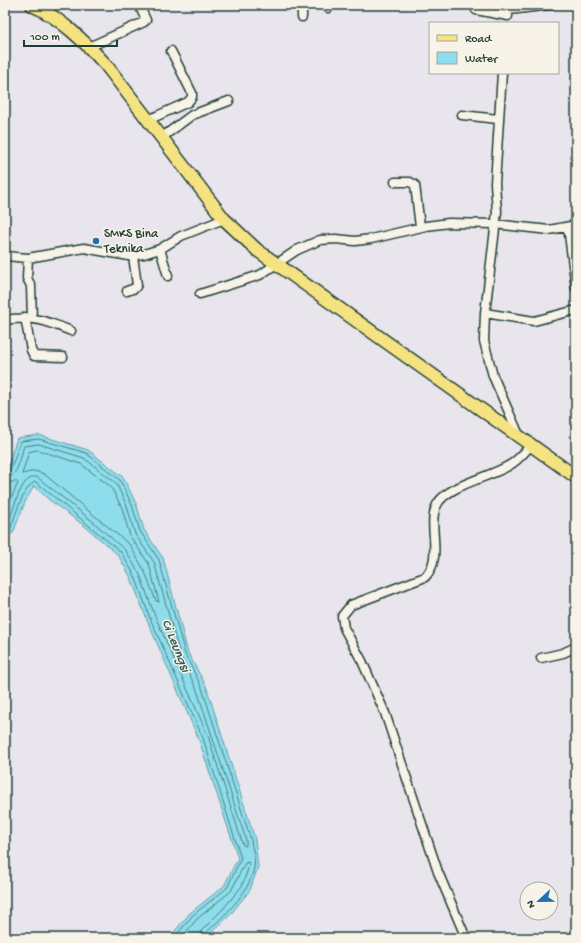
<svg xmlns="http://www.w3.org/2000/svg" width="581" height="943" font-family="'Gochi Hand',sans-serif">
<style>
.water{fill:#8eddec;stroke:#629da2}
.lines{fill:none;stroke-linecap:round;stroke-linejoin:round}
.shore{stroke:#4b7d7e;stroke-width:1}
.minor-casing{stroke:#1f3d34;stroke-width:11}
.primary-casing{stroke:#1f3d34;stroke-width:15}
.minor{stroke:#f7f3e8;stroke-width:8}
.primary{stroke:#f5e382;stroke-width:12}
.poi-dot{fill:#1f6fb2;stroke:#f7f3e8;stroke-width:1.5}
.labels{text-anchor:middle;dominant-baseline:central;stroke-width:3;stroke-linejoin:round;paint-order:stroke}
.poi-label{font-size:13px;fill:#1f3d34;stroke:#f7f3e8;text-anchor:start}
.water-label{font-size:14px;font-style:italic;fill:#355d59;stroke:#f7f3e8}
</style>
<rect width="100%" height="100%" fill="#e9e5ec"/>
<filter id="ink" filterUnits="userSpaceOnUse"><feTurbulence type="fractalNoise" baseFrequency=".025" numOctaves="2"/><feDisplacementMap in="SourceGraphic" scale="8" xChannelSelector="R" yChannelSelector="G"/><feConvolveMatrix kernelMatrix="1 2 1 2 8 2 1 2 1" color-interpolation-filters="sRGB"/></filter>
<g filter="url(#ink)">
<path class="water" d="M39,435l49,15 35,27 13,26 8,27 19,28 25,95 18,33 49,153 3,28 -8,23 -20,25 -24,23h-37l21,-25 34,-27 14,-28 -39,-118 -52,-120 -16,-42 -13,-23 -32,-28 -38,-28 -14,-13 -9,16 -12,31 -8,3v-62l12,-36z"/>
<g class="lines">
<path class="shore" d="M38,450l43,14 30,23 11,21 8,28 19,28 10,38 -3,-1 -11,-29 -15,-27 -86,-71 -9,-3 -13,3 7,-22z
M5,473l5,-2 11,-30 18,-2 47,14 34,27 12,25 8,26 19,29 26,94 17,34 49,152c1,8 5,19 3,28 -6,28 -30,47 -49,66l-1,4
M5,478c14,-1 15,-21 19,-32l15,-2 45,14 32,25 11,23 8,28 19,28 26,93 17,35 49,150v6l-3,-1 -35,-109 -53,-120 -15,-41 -14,-24 -35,-31 -54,-43c-20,-1 -22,39 -32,50
M5,484l11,-3 2,2 -13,29
M5,532l5,-2c4,-11 14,-46 26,-48l85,70 14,24 15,42 53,120 38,120 -14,30 -34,27 -19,23
M181,938l16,-19 34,-28 14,-28 3,-1 1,4 -7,20 -19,23 -22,22 -2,7"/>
<defs>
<path id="minor" d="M302,5v12
M328,8v-3
M476,10l32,6
M509,10l42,-5
M89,47l55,-25 2,-2 -7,-15
M502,73l-7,110 2,29 -12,101 -1,28 9,35 26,59
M462,115l36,4
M148,120l40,-18 4,-5v-4l-21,-42
M161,138l31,-23 37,-14
M395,182h15l5,3 5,42
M568,227l8,61
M160,249l8,27
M5,256l23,2 56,-10 45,8 15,-2 16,-5 21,-13 43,-17
M28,258l-1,20 4,8 1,32
M127,291l8,-3 2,-3 -4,-29
M200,294l60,-19 37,-25 23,-10 16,-1 19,2 16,-2 55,-13 23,-3 45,1 55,6 27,-5
M485,313l49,8 42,-11
M25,317l6,33 3,6 29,1
M5,320c29,-4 39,0 66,11
M541,658l22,-5 13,-6
M466,938l-28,-66 -53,-159 -23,-52 -18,-33 -2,-12 9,-11 74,-28c20,-20 0,-54 13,-74 11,-18 52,-26 70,-37 10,-5 16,-13 23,-21"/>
<path id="primary" d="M32,5c29,13 53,37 74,60l118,154 33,31 319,227"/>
</defs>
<use href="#minor" class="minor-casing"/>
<use href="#primary" class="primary-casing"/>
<use href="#minor" class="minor"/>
<use href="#primary" class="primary"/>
</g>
</g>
<circle class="poi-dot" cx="96" cy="241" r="4"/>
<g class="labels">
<g class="poi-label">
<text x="104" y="234">SMKS Bina<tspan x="104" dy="15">Teknika</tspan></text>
</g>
<g class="water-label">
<text transform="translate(175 646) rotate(68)">Ci Leungsi</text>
</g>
</g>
<rect width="581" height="943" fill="none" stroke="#f7f3e8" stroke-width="20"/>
<rect x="10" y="10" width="561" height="923" fill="none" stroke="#1f3d34" stroke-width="1.5" filter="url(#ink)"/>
<rect x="429" y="22" width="130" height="52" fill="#f7f3e8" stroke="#a1aaa0"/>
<rect x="437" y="35" width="20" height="6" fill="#f5e382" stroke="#a1aaa0"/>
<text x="465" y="42" font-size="12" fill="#1f3d34">Road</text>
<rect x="437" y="52" width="20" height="12" fill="#8eddec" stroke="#a1aaa0"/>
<text x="465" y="62" font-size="12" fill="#1f3d34">Water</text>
<g transform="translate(539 901) rotate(248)"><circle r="19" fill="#f7f3e8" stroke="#a1aaa0"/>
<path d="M0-3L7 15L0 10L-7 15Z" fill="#1f6fb2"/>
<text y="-6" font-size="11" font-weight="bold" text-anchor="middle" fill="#1f3d34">N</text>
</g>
<path d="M24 40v6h93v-6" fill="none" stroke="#1f3d34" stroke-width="2"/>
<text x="30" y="40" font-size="12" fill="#1f3d34" stroke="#f7f3e8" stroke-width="3" paint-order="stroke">100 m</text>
</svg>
